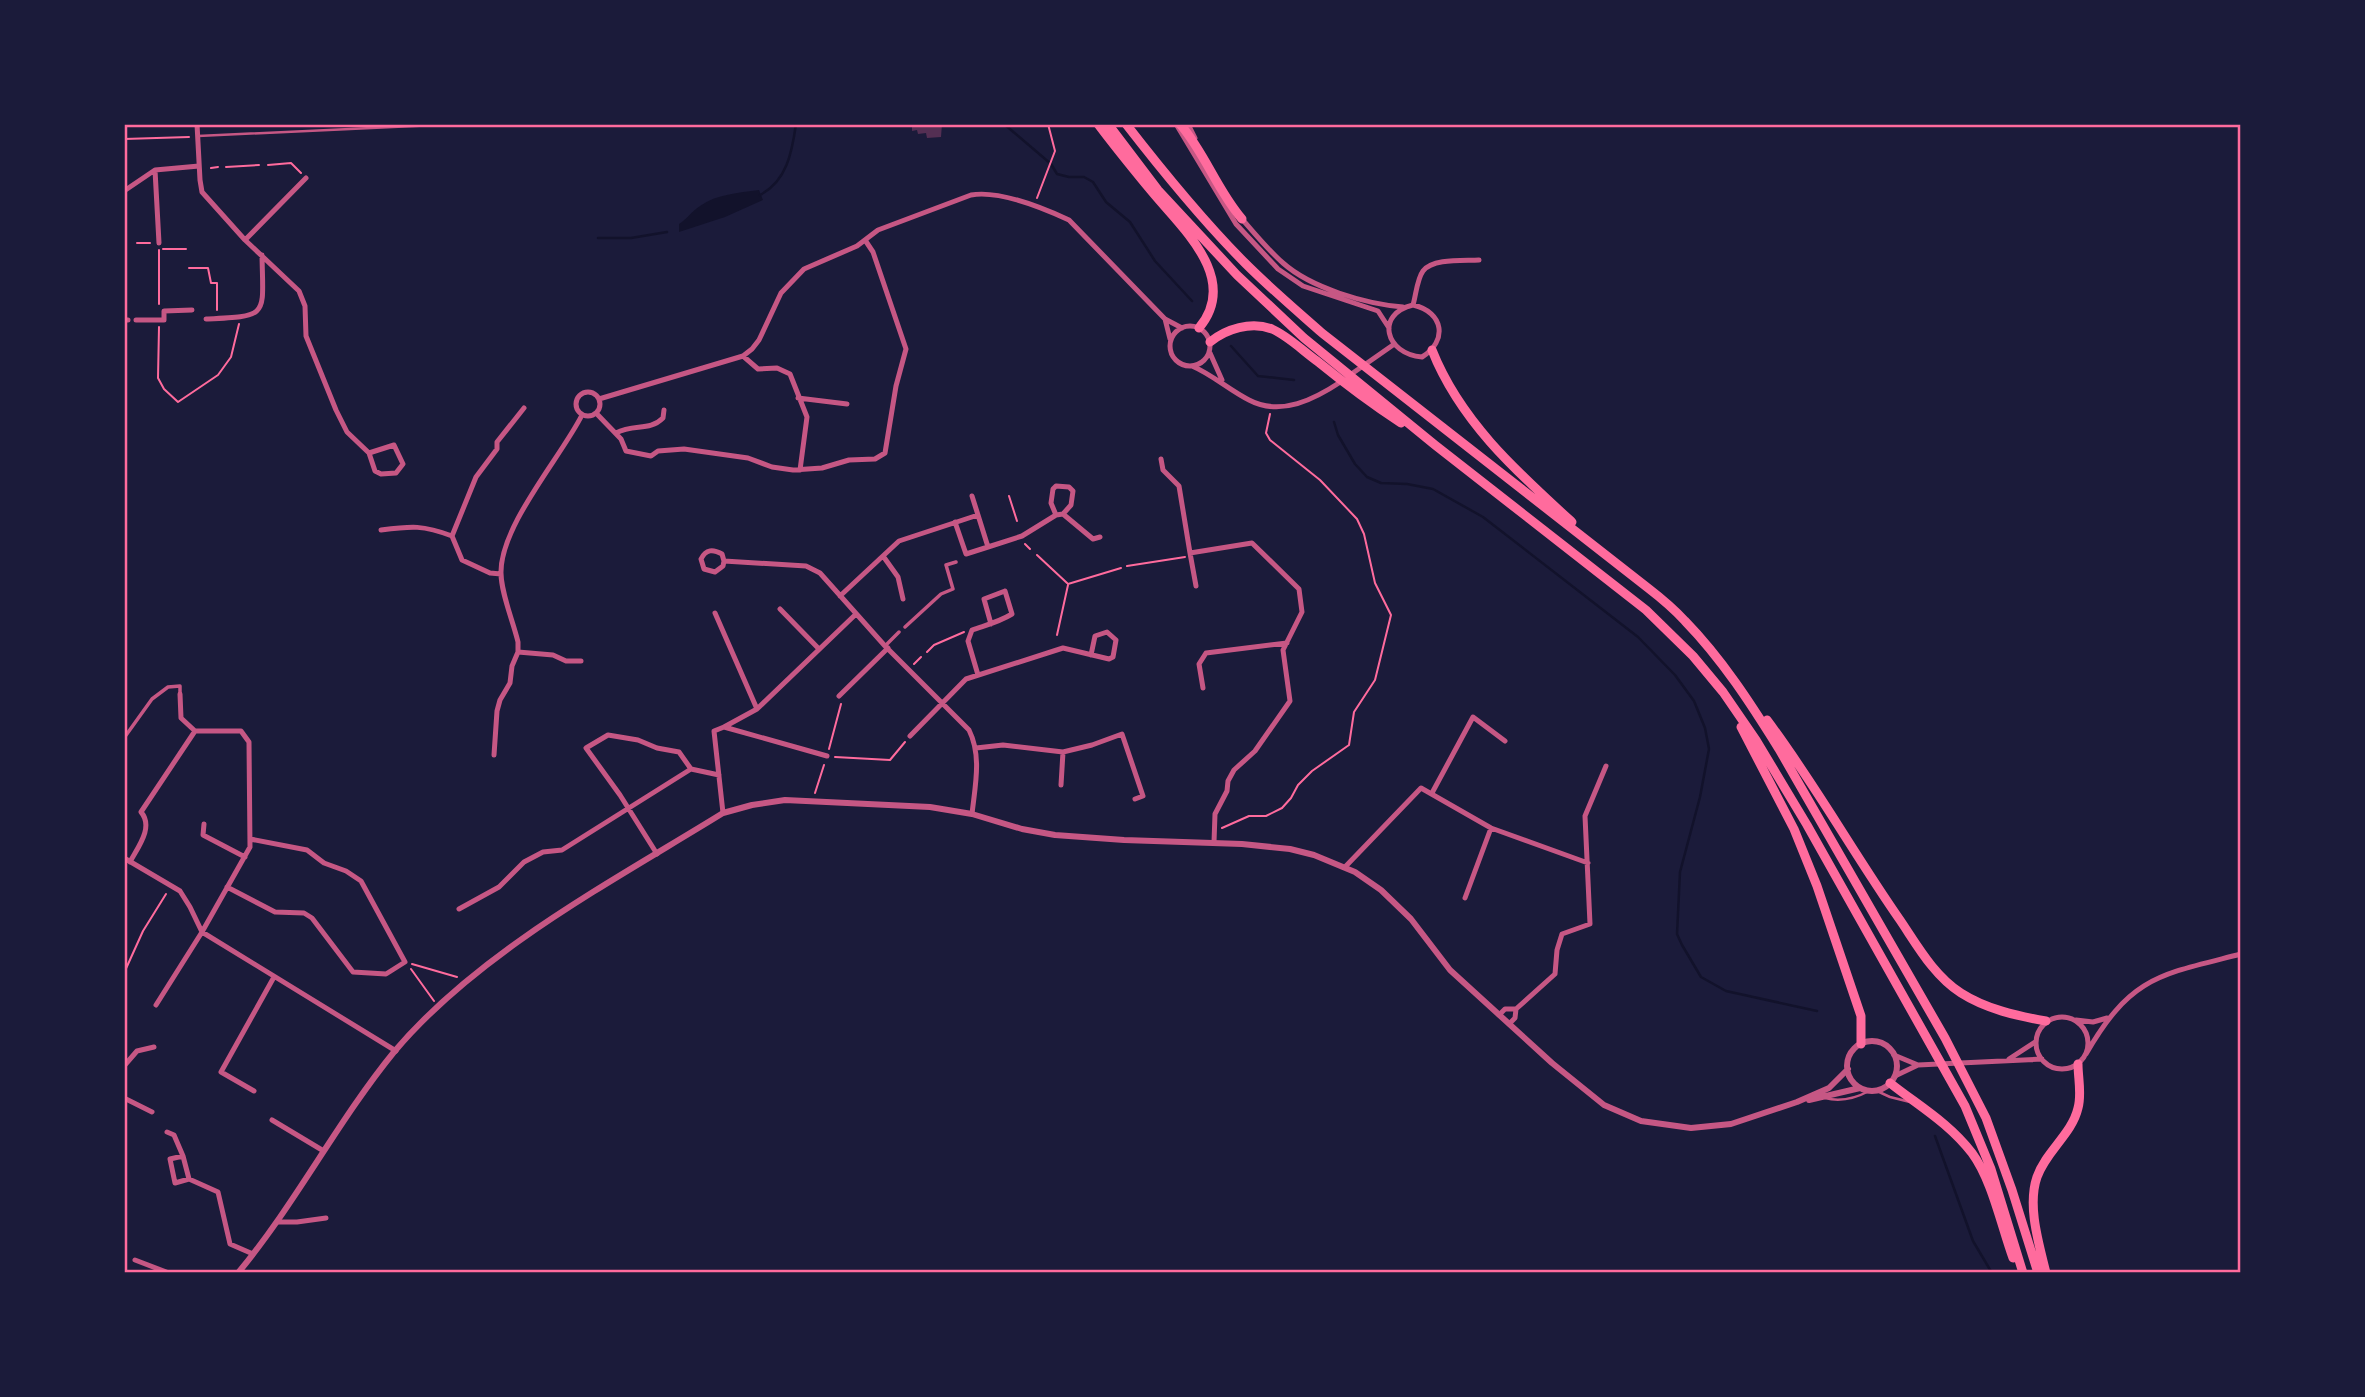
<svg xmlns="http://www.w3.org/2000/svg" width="2365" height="1397" font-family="Signika,sans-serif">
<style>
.water{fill:#12122b}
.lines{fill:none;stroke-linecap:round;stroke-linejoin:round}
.stream{stroke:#12122b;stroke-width:2.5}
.building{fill:#542f53}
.path{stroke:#ff6b9d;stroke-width:2}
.service{stroke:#c65784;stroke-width:2.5}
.pedestrian{stroke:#c65784;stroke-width:3.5}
.minor{stroke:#c65784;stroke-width:5}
.tertiary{stroke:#c65784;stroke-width:6}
.trunk{stroke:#ff6b9d;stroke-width:9}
.neatline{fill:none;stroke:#ff6b9d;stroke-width:2.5}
</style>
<rect width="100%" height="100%" fill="#1b1b3a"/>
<path class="water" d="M759,190l4,10 -38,17 -46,15v-8c8,-5 13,-13 21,-18 17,-12 38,-13 59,-16z"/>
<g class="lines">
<path class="stream" d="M1004,124l47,40 6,10 12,3h15l9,5 13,20 24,20 25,39 37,40
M760,195c27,-14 32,-43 36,-71
M598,238h33l36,-6
M1231,346l27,30 36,4
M1334,422l4,13 17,29 12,13 14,6 26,1 26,5 50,28 155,120 37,38 19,26 11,27 4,21 -9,48 -20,75 -3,62 5,11 19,32 25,14 91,20
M1935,1136l38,105 19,32"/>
</g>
<path class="building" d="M912,124h30l-1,13 -14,1 -1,-5 -8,1 -1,-4 -5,1z"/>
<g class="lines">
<path class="path" d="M124,139l65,-2
M268,165l23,-2 10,10
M226,167l33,-2
M211,168l7,-1
M1037,198l18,-47 -7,-27
M124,243h2
M137,243h13
M163,249h23
M189,268h19l3,15h6v27
M159,304v-54
M159,327l-1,51 6,11 14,13 40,-27 13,-18 8,-33
M1009,496l8,25
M1025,544l5,5
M1037,555l30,28
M1127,566l58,-9
M1068,584l53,-16
M1057,635l11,-50
M927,652l7,-7 30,-13
M914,664l7,-7
M829,749l12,-45
M835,757l55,3 15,-18
M815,793l9,-28
M1222,828l27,-12h17l16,-8 9,-10 7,-13 14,-14 37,-26 5,-33 21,-32 16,-65 -16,-32 -11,-49 -7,-15 -37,-39 -50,-40 -4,-7 4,-19
M412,964l45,13
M411,969l23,32
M124,973l19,-42 23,-37"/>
<path class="service" d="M198,136l259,-12
M1877,1091l13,6 20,5
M1825,1098c15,4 31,0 44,-7"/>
<path class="pedestrian" d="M905,627l36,-33 12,-5 -7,-24 10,-3
M885,646l14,-14
M124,738l28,-39 16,-12 12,-1v8"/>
<path class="minor" d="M197,124l3,56 2,12 43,48 54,51 6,15 1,30 30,74 11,22 22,21 6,18 6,3 15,-1 7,-9 -9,-19 -25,8
M1176,124l60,100 42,45 25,17 75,25 11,17
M1188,124l7,14
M155,170l4,73
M124,191l31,-21 44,-4
M1242,219c13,15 26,31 41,44 28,25 83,41 120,44
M245,240l61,-62
M1413,305c31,7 35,36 9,52 -37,-3 -47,-43 -9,-52z
M1413,305c3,-10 4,-26 10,-34 10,-13 41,-10 56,-11
M206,319c64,-3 57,-2 56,-64
M1165,319l5,20
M124,320h4
M136,320h28v-9l28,-1
M1170 346a20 20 0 1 1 40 0a20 20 0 1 1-40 0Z
M1210,353l12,27
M743,356l15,13 19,-1 13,6 17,43 -7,53
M1192,366c21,9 37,24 57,34 32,17 66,-1 93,-19
M1350,375l43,-30
M576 404a12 12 0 1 1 24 0a12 12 0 1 1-24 0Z
M798,398l49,6
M599,399l144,-43 9,-7 7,-9 22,-47 23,-24 53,-23 21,-16 93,-35c28,-5 72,13 98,25l96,99 17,9
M596,413l25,26 5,12 25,5 7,-5 26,-2 64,9 24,9 21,3 29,-2 27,-8 26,-1 10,-6 11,-67 10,-37 -33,-97 -8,-12
M616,433c18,-10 33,-1 47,-15l1,-8
M1161,459l2,11 16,16 11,67 62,-10 47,46 3,23 -19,38 7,51 -35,50 -21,19 -6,11 -1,10 -12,23 -1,28
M972,496l6,19
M1056,515l-5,-12 2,-14 3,-3 13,1 4,4 -2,14 -8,9
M381,530c31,-4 42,-5 71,6l10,24 28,13 11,1
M452,536l24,-59 21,-28v-7l27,-34
M988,547l34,-11 34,-21 7,-1 30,25 7,-2
M1190,553l6,33
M883,556l15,21 5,22
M724,561l-1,5 -8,6 -11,-3 -3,-10c5,-10 12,-10 21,-5l2,7 82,5 14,7 65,73 84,84c13,26 6,56 3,84
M840,596l59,-55 79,-26 10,32 -22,7 -11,-32
M780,609l39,40
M715,613l42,96 99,-95
M518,652l35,3 13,6h15
M978,675l-10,-34 4,-11c14,-5 27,-8 40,-16l-7,-23 -21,8 7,25
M1203,688l-4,-24 7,-11 81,-10
M180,694l1,24 14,13
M839,696l49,-48
M724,727l33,-18
M910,736l56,-57 97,-31 46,11 4,-2 3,-17 -9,-8 -12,4 -4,19
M976,748l27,-3 60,7 -2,33
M1063,752l29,-7 30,-11 21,62 -8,3
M494,755l3,-44 3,-11 10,-17 2,-17 6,-14v-10c-5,-21 -17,-49 -17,-69 -1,-47 60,-116 81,-158
M1432,793l41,-76 32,24
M723,813l-9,-82 10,-4 103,29
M204,824l-1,11 42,22
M657,854l-37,-59 -34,-47 22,-13 30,5 19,8 22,4 12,17 28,6
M124,858l56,33 10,16 12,25 194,119
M130,862c8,-15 24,-35 11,-50l54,-81h46l8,11 1,105 -48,85 -46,73
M1345,867l76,-79 70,40 97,35
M227,887l48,25 29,1 8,5 41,54 33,2 19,-12 -44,-81 -15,-10 -22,-8 -17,-13 -57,-11
M1465,898l26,-70
M459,909l40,-22 25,-25 19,-10 19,-2 129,-81
M1499,1015l6,-6h11
M2036 1043a26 26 0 1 1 52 0a26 26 0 1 1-52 0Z
M2076,1020l17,2 14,-4
M1509,1024l6,-6 1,-9 39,-35 2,-24 5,-16 28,-10 -5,-108 21,-50
M2086,1054c45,-78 73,-79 155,-100
M1894,1055l24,10
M2009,1059l26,-17
M124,1066l13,-15 17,-4
M1895,1076l23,-11 124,-6
M254,1091l-33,-19 53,-95
M124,1098l28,14
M272,1120l50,30
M167,1132l7,3 9,21 6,23 29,13 12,52 23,10
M183,1156l-13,3 5,24 14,-4
M277,1222h20l29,-4
M135,1260l34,13"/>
<path class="tertiary" d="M1847 1066a25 25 0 1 1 50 0a25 25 0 1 1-50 0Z
M1809,1100l51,-12
M238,1273c58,-70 99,-151 156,-221 84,-100 219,-171 329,-239l29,-8 33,-5 145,7 42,7 50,15 33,6 69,5 118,4 48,5 24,6 41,17 26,18 30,29 39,51 102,93 52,42 37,16 50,7 40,-4 66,-22 32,-14 19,-19"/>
<path class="trunk" d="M1098,124c18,24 36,46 55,69 30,36 87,86 46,135
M1108,124l50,66 79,85 67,63 131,107 211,165 47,46 30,36 33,48 51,85 158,281 26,63 32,104
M1126,124c38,49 76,96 120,140 24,24 50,46 76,69l326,255c13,10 26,21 37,33 37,38 66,83 94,128l166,289 41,80 26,72 26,83
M1180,124c25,29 37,66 62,95
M1210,342c16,-13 41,-21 62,-13 16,7 31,22 45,32 27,22 55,43 84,62
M1432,350c28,71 85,122 140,172
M1767,720c48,64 87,134 133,200 17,25 34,56 61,73 25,16 56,23 85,28
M1741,727l53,102 23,57 44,130v28
M1890,1083c29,23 59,40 82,70 20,27 29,72 41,105
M2046,1273c-7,-29 -19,-67 -9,-96 9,-26 35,-43 41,-69 4,-14 0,-30 0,-44"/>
</g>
<rect width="2365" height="1397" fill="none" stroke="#1b1b3a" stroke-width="252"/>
<rect x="126" y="126" width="2113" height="1145" class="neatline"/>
</svg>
